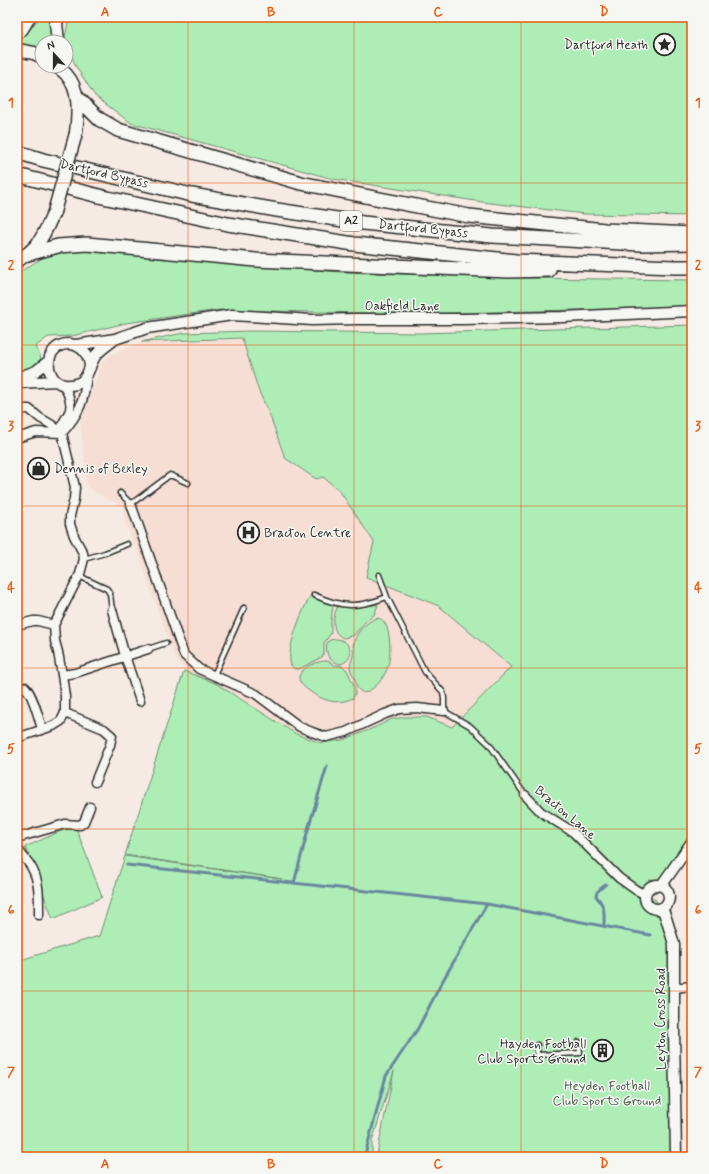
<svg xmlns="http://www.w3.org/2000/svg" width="709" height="1174" font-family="Mynerve,sans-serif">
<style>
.built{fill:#f6ded4}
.green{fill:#aeeeb6;stroke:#6c8c70}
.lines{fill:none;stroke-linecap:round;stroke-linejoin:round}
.stream{stroke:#6887a0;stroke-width:3}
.service-casing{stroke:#2b2b2b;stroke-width:7}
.minor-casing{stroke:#2b2b2b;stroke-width:11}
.tertiary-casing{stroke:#2b2b2b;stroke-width:13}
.primary-casing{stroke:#2b2b2b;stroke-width:15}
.trunk-casing{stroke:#2b2b2b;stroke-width:16}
.service{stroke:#f6f6f2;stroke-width:4}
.minor{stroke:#f6f6f2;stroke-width:8}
.tertiary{stroke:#f6f6f2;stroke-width:10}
.primary{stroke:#f6f6f2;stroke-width:12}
.trunk{stroke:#f6f6f2;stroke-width:13}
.primary-bridge-casing{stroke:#2b2b2b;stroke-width:15;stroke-linecap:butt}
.primary-bridge{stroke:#f6f6f2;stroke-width:12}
.grid{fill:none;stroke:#e8590c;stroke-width:1;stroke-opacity:0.55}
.labels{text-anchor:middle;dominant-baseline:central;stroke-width:3;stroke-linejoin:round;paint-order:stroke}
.shield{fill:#f6f6f2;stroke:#686867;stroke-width:1}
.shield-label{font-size:12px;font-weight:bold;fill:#2b2b2b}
.poi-label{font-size:13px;fill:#2b2b2b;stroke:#f6f6f2;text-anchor:end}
.street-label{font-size:13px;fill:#2b2b2b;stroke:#f6f6f2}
.park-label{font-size:13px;fill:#4c5c4e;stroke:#f6f6f2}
.neatline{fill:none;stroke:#e8590c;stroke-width:1.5}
.grid-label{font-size:13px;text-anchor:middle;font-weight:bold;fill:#e8590c}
</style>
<rect width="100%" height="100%" fill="#f6ebe4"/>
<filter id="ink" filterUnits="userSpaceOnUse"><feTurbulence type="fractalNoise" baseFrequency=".025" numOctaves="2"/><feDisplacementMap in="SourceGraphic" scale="8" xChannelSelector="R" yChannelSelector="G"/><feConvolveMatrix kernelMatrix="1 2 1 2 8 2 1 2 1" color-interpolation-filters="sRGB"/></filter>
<g filter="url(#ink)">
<path class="built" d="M242,339l16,50 11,27 15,43 32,21 7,-3 15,13 36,52 -8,35 73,29 73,61 -60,59 -25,-9 -21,-1 -14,2 -17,8 -33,13 -21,3 -25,-9 -81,-51 -30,-11 -9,-11 -16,-43 -22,-66 -13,-27 -2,-18 -17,-7 -19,-12 -7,-65 22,-59 8,-8 9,-4 22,-8z"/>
<path class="green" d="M40,17h17l-2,25h-13v7l-7,-2 -17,-3v-1l14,-16z
M69,17h623v199l-108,-2 -102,-12 -149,-23 -202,-56 -36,-27 -20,-31 -10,-27z
M91,248l131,15 119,9 179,6 172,2v26l-79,3 -197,5 -198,-4 -92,13 -54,13 -24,1 -13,10 5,8 1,6 -12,9 -12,3v-99l4,-3 28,-17 20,-5z
M692,325v517l-30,45 -7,6h-2l-2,2v2l2,2h2l11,19 5,17 5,222h-299l1,-8 16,-78 -22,71v15h-355v-196l82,-25 26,-80 157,23 -157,-24 59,-184 31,12 81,51 25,9 22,-3 33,-13 16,-8 14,-2h21l25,10 59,-60 -72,-61 -73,-29 8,-35 -35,-52 -16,-13 -7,2 -31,-21 -15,-42 -12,-27 -16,-51 -101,4 42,-9 69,-2 169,2z
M311,595l22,10 -2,16v12l-7,10v11l-2,3 -23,12h-4c-2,-1 -3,-2 -4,-4 -6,-15 12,-57 20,-70z
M374,605h4l-4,10 -9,7 -11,13 -10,3c-13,-4 -12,-21 -6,-32 13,3 23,1 36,-1z
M378,618c14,3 13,37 10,48 -3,9 -9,19 -18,24 -3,3 -7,4 -11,0 -3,-2 -3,-7 -4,-11 -2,-4 -4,-7 -5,-11 0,-5 2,-7 3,-12 1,-3 0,-6 0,-9 1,-13 13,-26 25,-29z
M336,639c15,1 21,19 5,25 -12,-2 -16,-10 -14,-21l3,-3z
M328,661l6,4 8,1 5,4 8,18v6l-2,4c-16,8 -32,2 -45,-8 -5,-4 -9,-7 -9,-13 3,-11 18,-16 29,-16z
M75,825l27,72 -49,22 -28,-72z"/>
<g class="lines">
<path class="stream" d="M127,865l360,39
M294,883l15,-57 18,-60
M604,926c0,-14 2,-18 -8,-30l1,-4 9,-8
M366,1157v-6l20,-75 31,-46 25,-48 45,-78 163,31"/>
<defs>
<path id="service" d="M120,493l11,11 39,-29 18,8
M84,559l21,-6 22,-9
M379,575l8,22 38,75 18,20 1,6v13l26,15 19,18 36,51
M79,576l28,13 3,5 2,16
M314,595c28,13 44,13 73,2
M148,649l18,-6
M214,675l30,-67
M537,1045v10l43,-2 -1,-11"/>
<path id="minor" d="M17,411l9,-2h3l11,9 12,7 10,8
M62,433c18,-20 22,-32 25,-58
M17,438l19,-6 26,1
M131,504l53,151 15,14 57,25 44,33 12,5 14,5 20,-5 39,-18 14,-5 18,-1 27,3
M112,610l13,46 15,45
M17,625l16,-4h5l16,4
M62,675l13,-2 73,-24
M17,687h1
M25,687c8,7 14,32 17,42
M65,713l39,16 8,7 -2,9 -15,37
M17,738l36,-12 8,-5 4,-8v-17l-3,-21 -4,-23 -3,-11 -1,-16 26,-51 4,-15 -1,-6 -9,-17 -4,-12v-8l4,-17 1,-12 -13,-54c-1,-11 3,-12 7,-21 4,-8 -2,-21 -6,-28
M525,795l16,17 32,20 46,46 17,12 8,4
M17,838l48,-14 15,1 4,-3 6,-15
M18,849c3,6 8,10 12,16 10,15 9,32 9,50
M674,988l18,-2"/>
<path id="tertiary" d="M76,345l39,-6 32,-11 85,-13 80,5 43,-1h108l99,-2 130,-6
M90,368c0,-29 -37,-32 -41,-7 -1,7 1,13 5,18 4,4 10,7 16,6 20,-1 17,-18 26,-30 5,-6 13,-11 19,-16
M17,378l19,-7 13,-10
M17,383l39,-2
M645 897a12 12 0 1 1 24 0a12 12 0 1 1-24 0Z
M661,886l31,-44
M662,908l4,10 8,26v84l2,129"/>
<path id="primary" d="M17,33l5,-4 7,-12
M58,42l-2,-19 2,-6
M17,50l17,3 8,4
M56,66c4,3 7,5 10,8 15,17 12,40 10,59
M17,261c23,-14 26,-25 37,-49"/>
<path id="trunk" d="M77,97l22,22 19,11 183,53 84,17 84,16 136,14 87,4
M17,152l26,8 149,35 85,15 86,13 129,13 149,8 51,-1
M17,175l86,22 125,27 126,20 162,17 158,6h18
M28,254l30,-8 29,-2 169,16 252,11 41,-1"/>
</defs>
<use href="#service" class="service-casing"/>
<use href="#minor" class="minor-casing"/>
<use href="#tertiary" class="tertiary-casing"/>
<use href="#primary" class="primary-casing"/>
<use href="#trunk" class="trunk-casing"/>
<use href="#service" class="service"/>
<use href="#minor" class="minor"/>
<use href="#tertiary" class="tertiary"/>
<use href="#primary" class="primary"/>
<use href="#trunk" class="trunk"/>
<defs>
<path id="primary-bridge" d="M54,212l22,-79"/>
</defs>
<use href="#primary-bridge" class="primary-bridge-casing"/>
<use href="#primary-bridge" class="primary-bridge"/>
</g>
</g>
<path class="grid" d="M188,17v1140M354,17v1140M521,17v1140M17,183h675M17,345h675M17,506h675M17,668h675M17,829h675M17,991h675"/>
<defs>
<symbol id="sight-ring" viewBox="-11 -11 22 22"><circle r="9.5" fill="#f6f6f2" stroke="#2b2b2b" stroke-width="1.5"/><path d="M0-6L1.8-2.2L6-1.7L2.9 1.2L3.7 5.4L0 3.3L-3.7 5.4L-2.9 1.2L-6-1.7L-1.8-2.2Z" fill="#2b2b2b"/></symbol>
<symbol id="shop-ring" viewBox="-11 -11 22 22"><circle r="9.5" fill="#f6f6f2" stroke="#2b2b2b" stroke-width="1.5"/><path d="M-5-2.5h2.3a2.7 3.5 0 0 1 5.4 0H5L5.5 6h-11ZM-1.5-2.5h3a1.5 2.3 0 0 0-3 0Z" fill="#2b2b2b"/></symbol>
<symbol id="hospital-ring" viewBox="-11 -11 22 22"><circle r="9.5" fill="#f6f6f2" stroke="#2b2b2b" stroke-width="1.5"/><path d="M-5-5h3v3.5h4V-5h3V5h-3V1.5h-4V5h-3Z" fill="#2b2b2b"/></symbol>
<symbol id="building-ring" viewBox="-11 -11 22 22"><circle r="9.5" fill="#f6f6f2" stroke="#2b2b2b" stroke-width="1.5"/><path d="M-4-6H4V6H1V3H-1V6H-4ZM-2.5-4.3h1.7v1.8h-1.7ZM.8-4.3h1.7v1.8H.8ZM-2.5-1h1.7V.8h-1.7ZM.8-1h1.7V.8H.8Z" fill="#2b2b2b"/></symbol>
</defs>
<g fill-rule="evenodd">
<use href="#sight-ring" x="652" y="32" width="25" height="25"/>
<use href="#shop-ring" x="26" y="456" width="25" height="25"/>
<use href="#hospital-ring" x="236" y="520" width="25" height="25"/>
<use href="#building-ring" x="590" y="1038" width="25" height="25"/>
</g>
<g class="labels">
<rect class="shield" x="340" y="211" width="22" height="20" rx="3"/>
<g class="shield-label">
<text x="351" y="221">A2</text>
</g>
<g class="poi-label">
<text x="648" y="45">Dartford Heath</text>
<text x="54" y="469" text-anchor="start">Dennis of Bexley</text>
<text x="264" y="533" text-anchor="start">Bracton Centre</text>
<text x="586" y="1044">Hayden Football<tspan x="586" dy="15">Club Sports Ground</tspan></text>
</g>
<g class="street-label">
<text transform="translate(104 174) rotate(13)">Dartford Bypass</text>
<text transform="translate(423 229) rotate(6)">Dartford Bypass</text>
<text x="402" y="306">Oakfield Lane</text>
<text transform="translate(565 813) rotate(40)">Bracton Lane</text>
<text transform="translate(661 1019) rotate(-90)">Leyton Cross Road</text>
</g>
<g class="park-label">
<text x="607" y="1086">Heyden Football<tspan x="607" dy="15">Club Sports Ground</tspan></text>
</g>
</g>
<rect width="709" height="1174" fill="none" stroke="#f6f6f2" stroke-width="44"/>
<g transform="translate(54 54) rotate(339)"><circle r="19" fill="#f6f6f2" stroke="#a5a5a2"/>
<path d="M0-3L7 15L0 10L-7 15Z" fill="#2b2b2b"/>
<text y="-6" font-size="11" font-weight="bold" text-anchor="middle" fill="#2b2b2b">N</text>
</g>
<rect x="22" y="22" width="665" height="1130" class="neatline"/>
<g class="grid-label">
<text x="105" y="16">A</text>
<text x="271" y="16">B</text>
<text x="438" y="16">C</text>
<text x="604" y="16">D</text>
<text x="11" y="107">1</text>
<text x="698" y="107">1</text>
<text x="11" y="269">2</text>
<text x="698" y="269">2</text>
<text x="11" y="430">3</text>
<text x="698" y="430">3</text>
<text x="11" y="592">4</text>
<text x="698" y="592">4</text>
<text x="11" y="753">5</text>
<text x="698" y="753">5</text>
<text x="11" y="914">6</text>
<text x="698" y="914">6</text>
<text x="11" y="1076">7</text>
<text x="698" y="1076">7</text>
<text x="105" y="1168">A</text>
<text x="271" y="1168">B</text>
<text x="438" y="1168">C</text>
<text x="604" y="1168">D</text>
</g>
</svg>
